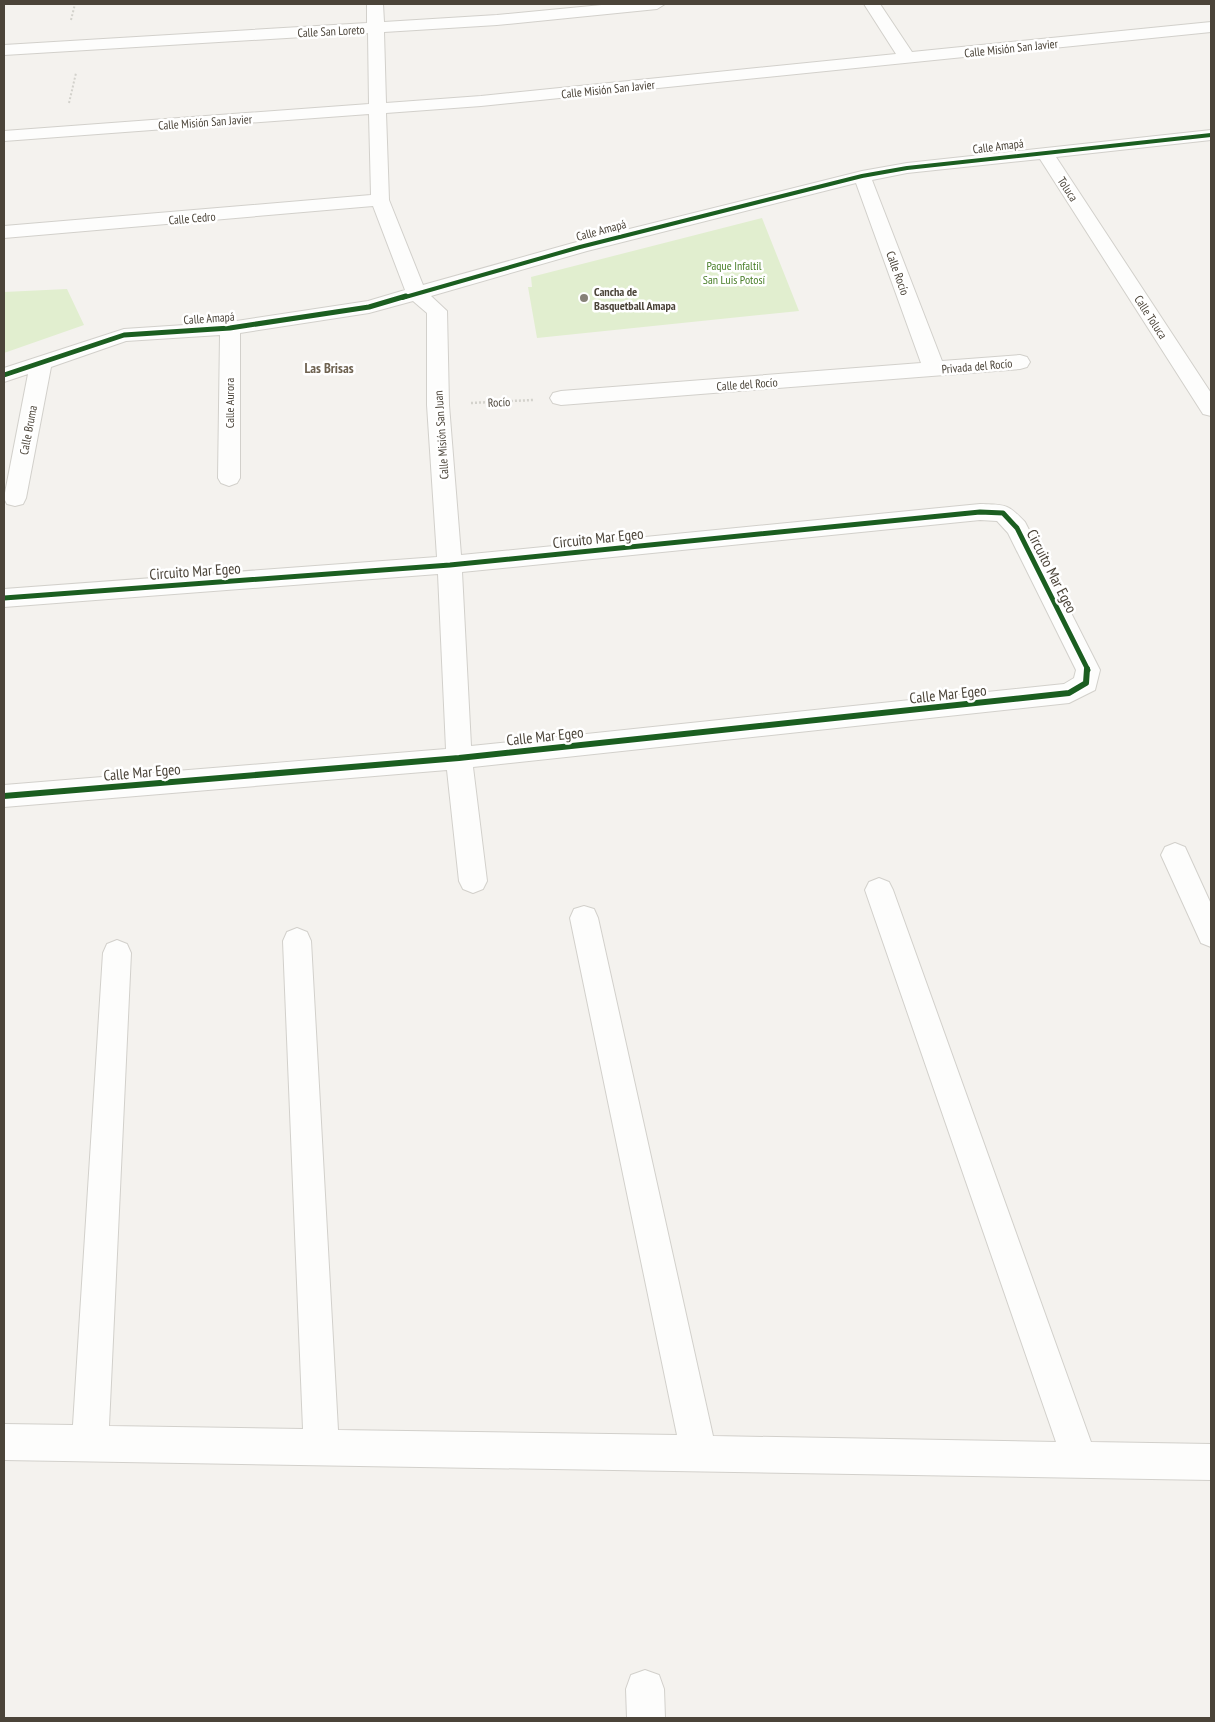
<svg xmlns="http://www.w3.org/2000/svg" width="1215" height="1722" font-family="'PT Sans Narrow',sans-serif">
<style>
.green{fill:#e1eecf}
.lines{fill:none;stroke-linecap:round;stroke-linejoin:round}
.minor-casing{stroke:#d2d0cb;stroke-width:2}
.path-far1{stroke:#d3d2cc;stroke-width:2;stroke-dasharray:2 2;stroke-linecap:butt}
.path{stroke:#d3d2cc;stroke-width:2.5;stroke-dasharray:2 2;stroke-linecap:butt}
.minor{fill:#fdfdfc;fill-rule:evenodd}
.cycleway-far2-casing{stroke:#fff;stroke-width:5.5}
.cycleway-far1-casing{stroke:#fff;stroke-width:8}
.cycleway-casing{stroke:#fff;stroke-width:9}
.cycleway-far2{stroke:#1b5e20;stroke-width:4}
.cycleway-far1{stroke:#1b5e20;stroke-width:5}
.cycleway{stroke:#1b5e20;stroke-width:6}
.poi-dot{fill:#868178;stroke:#fff;stroke-width:2}
.labels{text-anchor:middle;dominant-baseline:central;stroke-width:5;stroke-linejoin:round;paint-order:stroke}
.far-street-label{font-size:12px;fill:#4b4439;stroke:#fff}
.far-park-label{font-size:12px;fill:#4a7f2a;stroke:#fff}
.far-poi-label{font-size:12px;font-weight:bold;fill:#4b4439;stroke:#fff;text-anchor:start}
.far-neighbourhood-label{font-size:14px;font-weight:bold;fill:#6e6250;stroke:#fff}
.street-label{font-size:15px;fill:#4b4439;stroke:#fff}
</style>
<rect width="100%" height="100%" fill="#f4f2ee"/>
<path class="green" d="M762,218l37,93 -262,27 -9,-51h4l-1,-10z
M67,289l17,36 -80,28v-61z"/>
<g class="lines">
<defs>
<path id="minor" d="M367,4h16l1,18 113,-7 115,-11h53l-8,5 -160,16 -113,7 2,71 95,-7 415,-42 -32,-50h16l32,48 299,-30v10l-730,74 -95,7 3,87 34,85 150,-42 289,-72 45,-8 304,-33v10l-155,17 155,236v23l-8,-2 -163,-255 -133,14 -35,7 70,181 78,-6 7,2 3,5 -3,5 -7,2 -459,36 -8,-2 -3,-5 3,-5 8,-2 360,-28 -65,-180 -269,68 -156,45 16,15 2,94 12,150 519,-51c25,1 27,-1 45,18l75,148 -5,20 -26,13 -596,64 14,114 -4,8 -10,4 -10,-4 -4,-8 -12,-111 -443,37v-22l442,-36 -8,-175 -434,33v-18l433,-32 -10,-152v-92l-14,-12 -44,12 -129,20v145l-3,5 -8,3 -8,-3 -3,-5 2,-143 -94,6 -75,26 -25,131 -3,6 -8,2 -8,-2 -3,-6 24,-124 -24,8v-14l120,-39 106,-7 138,-21 37,-11 -32,-84 -369,32v-12l367,-31 -2,-81 -365,27v-10l365,-27 -1,-71 -364,22v-10l363,-22zM980,520l17,1 11,12 68,137 -2,8 -10,6 -593,62 -9,-174z
M1175,843l10,4 26,57v43l-10,-4 -40,-88 4,-8z
M879,878l10,4 4,8 198,552 120,2v36l-1207,-20v-36l69,1 30,-472 4,-9 10,-4 10,4 4,9 -22,473 194,3 -20,-488 4,-9 10,-4 10,4 4,9 27,489 339,5 -107,-517 4,-9 10,-3 10,3 4,9 115,518 343,6 -191,-552 4,-8z
M645,1670l14,5 5,14 1,29h-38l-1,-29 5,-14z"/>
</defs>
<use href="#minor" class="minor-casing"/>
<path class="path-far1" d="M71,20l4,-16
M69,103l7,-30"/>
<path class="path" d="M471,403l62,-3"/>
<use href="#minor" class="minor"/>
<defs>
<path id="cycleway-far2" d="M402,298l178,-51 282,-71 45,-8 304,-33"/>
<path id="cycleway-far1" d="M4,375l120,-40 106,-7 139,-21 37,-11
M4,598l446,-33 530,-53 23,1 14,15 71,142"/>
<path id="cycleway" d="M4,796l455,-38 610,-65 17,-10 1,-14"/>
</defs>
<use href="#cycleway-far2" class="cycleway-far2-casing"/>
<use href="#cycleway-far1" class="cycleway-far1-casing"/>
<use href="#cycleway" class="cycleway-casing"/>
<use href="#cycleway-far2" class="cycleway-far2"/>
<use href="#cycleway-far1" class="cycleway-far1"/>
<use href="#cycleway" class="cycleway"/>
</g>
<circle class="poi-dot" cx="584" cy="298" r="5"/>
<g class="labels">
<g class="far-street-label">
<text transform="translate(331 31) rotate(-3)">Calle San Loreto</text>
<text transform="translate(1011 48) rotate(-6)">Calle Misión San Javier</text>
<text transform="translate(608 89) rotate(-6)">Calle Misión San Javier</text>
<text transform="translate(205 122) rotate(-4)">Calle Misión San Javier</text>
<text transform="translate(998 146) rotate(-7)">Calle Amapá</text>
<text transform="translate(1068 189) rotate(57)">Toluca</text>
<text transform="translate(192 218) rotate(-5)">Calle Cedro</text>
<text transform="translate(601 230) rotate(-15)">Calle Amapá</text>
<text transform="translate(898 273) rotate(70)">Calle Rocío</text>
<text transform="translate(1151 317) rotate(57)">Calle Toluca</text>
<text transform="translate(209 318) rotate(-4)">Calle Amapá</text>
<text transform="translate(977 366) rotate(-5)">Privada del Rocío</text>
<text transform="translate(747 384) rotate(-4)">Calle del Rocío</text>
<text transform="translate(499 402) rotate(-3)">Rocío</text>
<text transform="translate(229 403) rotate(-90)">Calle Aurora</text>
<text transform="translate(28 430) rotate(-79)">Calle Bruma</text>
<text transform="translate(441 435) rotate(-94)">Calle Misión San Juan</text>
</g>
<g class="far-park-label">
<text x="734" y="265">Paque Infaltil<tspan x="734" dy="14">San Luis Potosí</tspan></text>
</g>
<g class="far-poi-label">
<text x="594" y="291">Cancha de<tspan x="594" dy="14">Basquetball Amapa</tspan></text>
</g>
<g class="far-neighbourhood-label">
<text x="329" y="368">Las Brisas</text>
</g>
<g class="street-label">
<text transform="translate(598 538) rotate(-6)">Circuito Mar Egeo</text>
<text transform="translate(195 571) rotate(-4)">Circuito Mar Egeo</text>
<text transform="translate(1052 571) rotate(63)">Circuito Mar Egeo</text>
<text transform="translate(948 694) rotate(-6)">Calle Mar Egeo</text>
<text transform="translate(545 736) rotate(-6)">Calle Mar Egeo</text>
<text transform="translate(142 772) rotate(-5)">Calle Mar Egeo</text>
</g>
</g>
<rect width="1215" height="1722" fill="none" stroke="#4b4439" stroke-width="10"/>
</svg>
